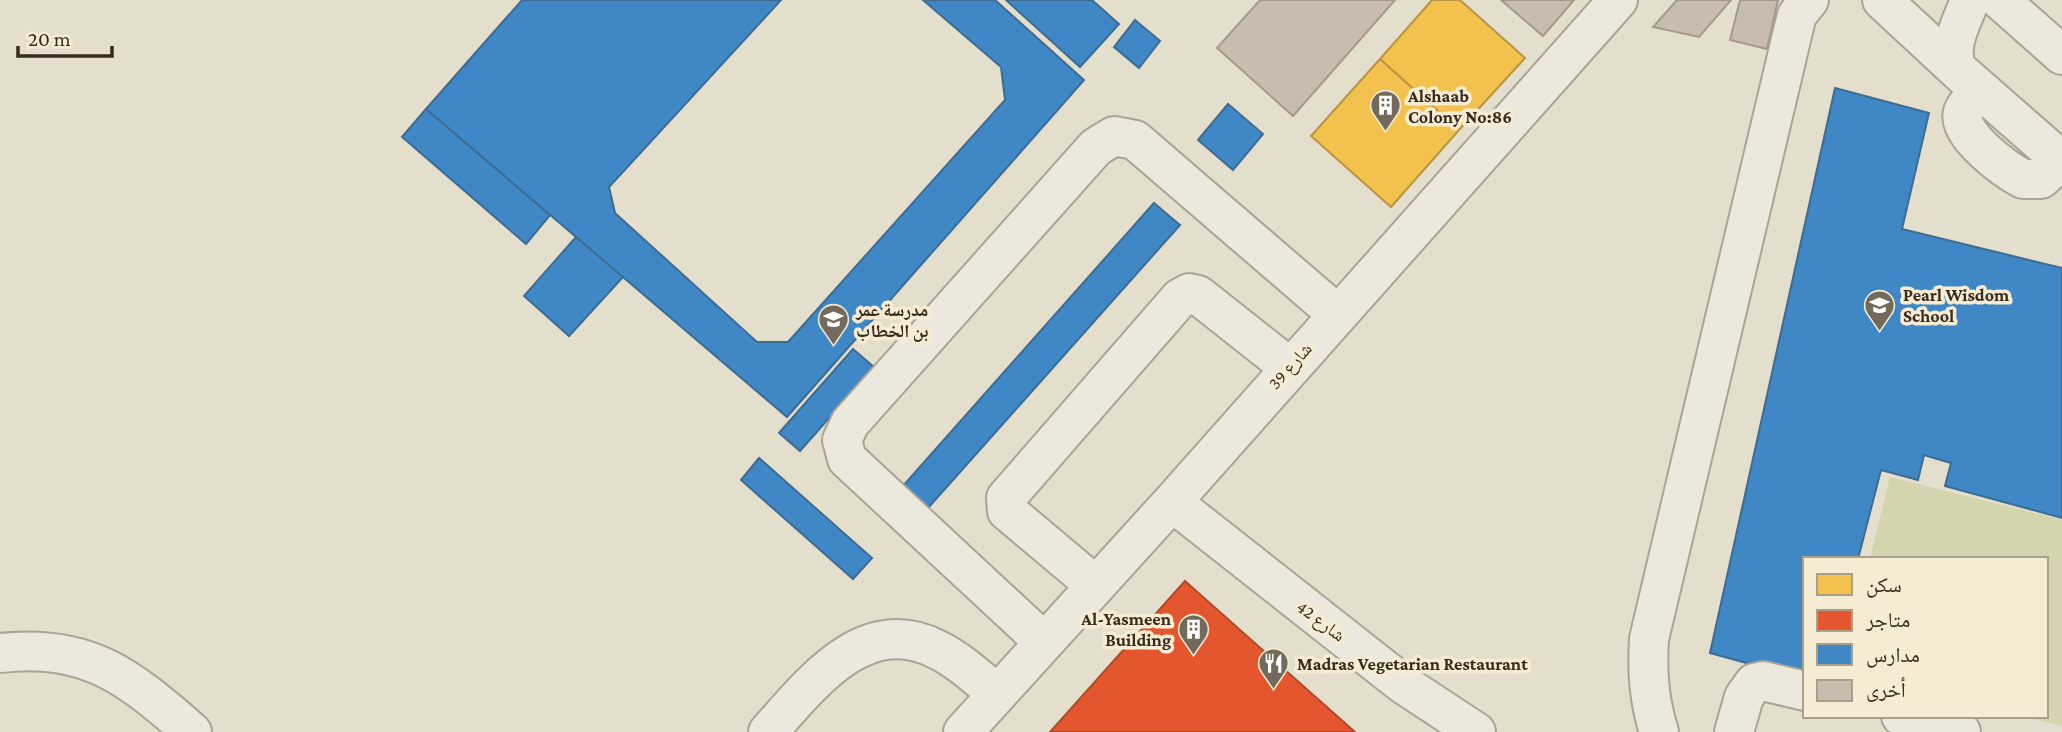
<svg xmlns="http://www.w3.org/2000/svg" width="2062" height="732" font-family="'Crimson Pro','Noto Naskh Arabic',serif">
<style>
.green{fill:#d4d4af}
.homes{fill:#f2c14e;stroke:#ba9440;stroke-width:2}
.shops{fill:#e4572e;stroke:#b04a29;stroke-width:2}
.schools{fill:#3f88c5;stroke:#3d6c93;stroke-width:2}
.building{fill:#c8bcae;stroke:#a4998c;stroke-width:2}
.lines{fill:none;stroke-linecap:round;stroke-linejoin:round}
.minor-casing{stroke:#aaa396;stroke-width:42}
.minor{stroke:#ece8de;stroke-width:38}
.labels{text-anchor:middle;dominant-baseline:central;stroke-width:7;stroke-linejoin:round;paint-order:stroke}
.poi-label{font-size:18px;font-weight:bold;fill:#382b1e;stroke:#f6ecd3;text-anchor:start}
.street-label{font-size:18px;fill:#382b1e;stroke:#f6ecd3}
</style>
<rect width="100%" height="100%" fill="#e4decd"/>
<path class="green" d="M1890,477l172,43v206l-39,-10h23v-157h-176z"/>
<path class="homes" d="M1432,0h28l65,58 -66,72 -79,-71z
M1380,59l79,71 -68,77 -80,-71z"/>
<path class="shops" d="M1185,581l170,151h-305z"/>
<path class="schools" d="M522,0h259l-172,187 6,26 142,129h31l217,-242 -4,-33 -78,-67h72l89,80 -297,337 -361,-308z
M1006,0h86l27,24 -39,43z
M1135,20l25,21 -21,27 -25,-21z
M1835,88l94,25 -27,116 160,39v250l-117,-32 6,-23 -27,-8 -6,25 -37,-10 -23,89h-53v120l-95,-26z
M1228,104l35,30 -30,36 -35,-30z
M426,109l124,106 -24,29 -124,-107z
M1154,203l26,22 -252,283 -25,-22z
M576,237l47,40 -54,59 -45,-40z
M853,349l21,18 -74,84 -21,-18z
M759,458l113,100 -19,21 -112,-99z"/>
<path class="building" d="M1260,0h135l-102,116 -76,-68z
M1501,0h73l-31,36z
M1677,0h54l-32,37 -46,-10z
M1740,0h38l-11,49 -37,-9z"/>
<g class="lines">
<defs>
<path id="minor" d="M1882,0l82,76
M1970,0c-8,22 -23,46 -13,69l105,92
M2000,0l62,55
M1979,89c-5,7 -13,15 -16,23 -7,22 43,58 60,67h18l21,-19
M1172,502l231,182 73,48
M1095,585l-88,-74 -1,-13 174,-200 9,-5 9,2 91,72
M1044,642l-197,-183 -5,-19 8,-17 246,-276 18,-11 21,4 202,174
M0,653c88,-10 129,24 192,79
M1901,716l60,16
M768,732c43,-48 96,-119 168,-83 23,11 42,29 61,45
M963,732l209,-230 446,-502
M1659,732c-10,-32 -12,-60 -10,-93l144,-608 4,-16 12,-15
M1734,732l10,-35 10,-14 9,-2 42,10"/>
</defs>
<use href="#minor" class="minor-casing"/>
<use href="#minor" class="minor"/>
</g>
<defs>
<symbol id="building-pin" viewBox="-11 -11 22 30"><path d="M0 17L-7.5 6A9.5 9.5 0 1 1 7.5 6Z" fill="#746a5b" stroke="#f6ecd3"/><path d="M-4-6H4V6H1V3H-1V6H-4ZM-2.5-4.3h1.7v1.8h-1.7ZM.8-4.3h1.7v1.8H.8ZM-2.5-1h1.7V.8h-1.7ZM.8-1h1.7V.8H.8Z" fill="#fff"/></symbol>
<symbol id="school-pin" viewBox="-11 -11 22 30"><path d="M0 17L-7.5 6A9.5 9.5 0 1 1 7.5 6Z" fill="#746a5b" stroke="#f6ecd3"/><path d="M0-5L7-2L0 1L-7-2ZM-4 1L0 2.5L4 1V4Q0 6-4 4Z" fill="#fff"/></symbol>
<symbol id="restaurant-pin" viewBox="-11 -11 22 30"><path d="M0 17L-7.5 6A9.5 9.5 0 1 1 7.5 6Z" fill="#746a5b" stroke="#f6ecd3"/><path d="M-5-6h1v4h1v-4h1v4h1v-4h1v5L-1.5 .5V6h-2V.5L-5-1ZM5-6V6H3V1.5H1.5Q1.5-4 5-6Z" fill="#fff"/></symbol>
</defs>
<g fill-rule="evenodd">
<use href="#building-pin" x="1368" y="88" width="35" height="47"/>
<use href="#school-pin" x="1862" y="288" width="35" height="47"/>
<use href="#school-pin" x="816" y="302" width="35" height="47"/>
<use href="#building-pin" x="1176" y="612" width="35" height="47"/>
<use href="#restaurant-pin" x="1256" y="646" width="35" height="47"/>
</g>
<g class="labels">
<g class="poi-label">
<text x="1408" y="96">Alshaab<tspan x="1408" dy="21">Colony No:86</tspan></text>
<text x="1903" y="295">Pearl Wisdom<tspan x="1903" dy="21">School</tspan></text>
<text x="856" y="310">مدرسة عمر<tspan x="856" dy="21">بن الخطاب</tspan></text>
<text x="1171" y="619" text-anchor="end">Al-Yasmeen<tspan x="1171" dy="21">Building</tspan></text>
<text x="1297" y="664">Madras Vegetarian Restaurant</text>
</g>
<g class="street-label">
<text transform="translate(1290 366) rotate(-48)">شارع 39</text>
<text transform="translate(1321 621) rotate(37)">شارع 42</text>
</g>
</g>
<rect x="1803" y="557" width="245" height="161" fill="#f6ecd3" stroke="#aa9f8b" stroke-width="2"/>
<rect x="1817" y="574" width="35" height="21" fill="#f2c14e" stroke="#aa9f8b" stroke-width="2"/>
<text x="1866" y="592" font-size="21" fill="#382b1e">سكن</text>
<rect x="1817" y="610" width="35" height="21" fill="#e4572e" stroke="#aa9f8b" stroke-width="2"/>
<text x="1866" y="627" font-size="21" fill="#382b1e">متاجر</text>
<rect x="1817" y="644" width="35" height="21" fill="#3f88c5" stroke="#aa9f8b" stroke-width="2"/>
<text x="1866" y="662" font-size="21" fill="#382b1e">مدارس</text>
<rect x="1817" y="680" width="35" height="21" fill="#c8bcae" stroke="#aa9f8b" stroke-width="2"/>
<text x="1866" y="697" font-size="21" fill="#382b1e">أخرى</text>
<path d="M18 46v10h94v-10" fill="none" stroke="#382b1e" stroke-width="3.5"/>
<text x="28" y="46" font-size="21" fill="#382b1e" stroke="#f6ecd3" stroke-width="5" paint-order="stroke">20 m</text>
</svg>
